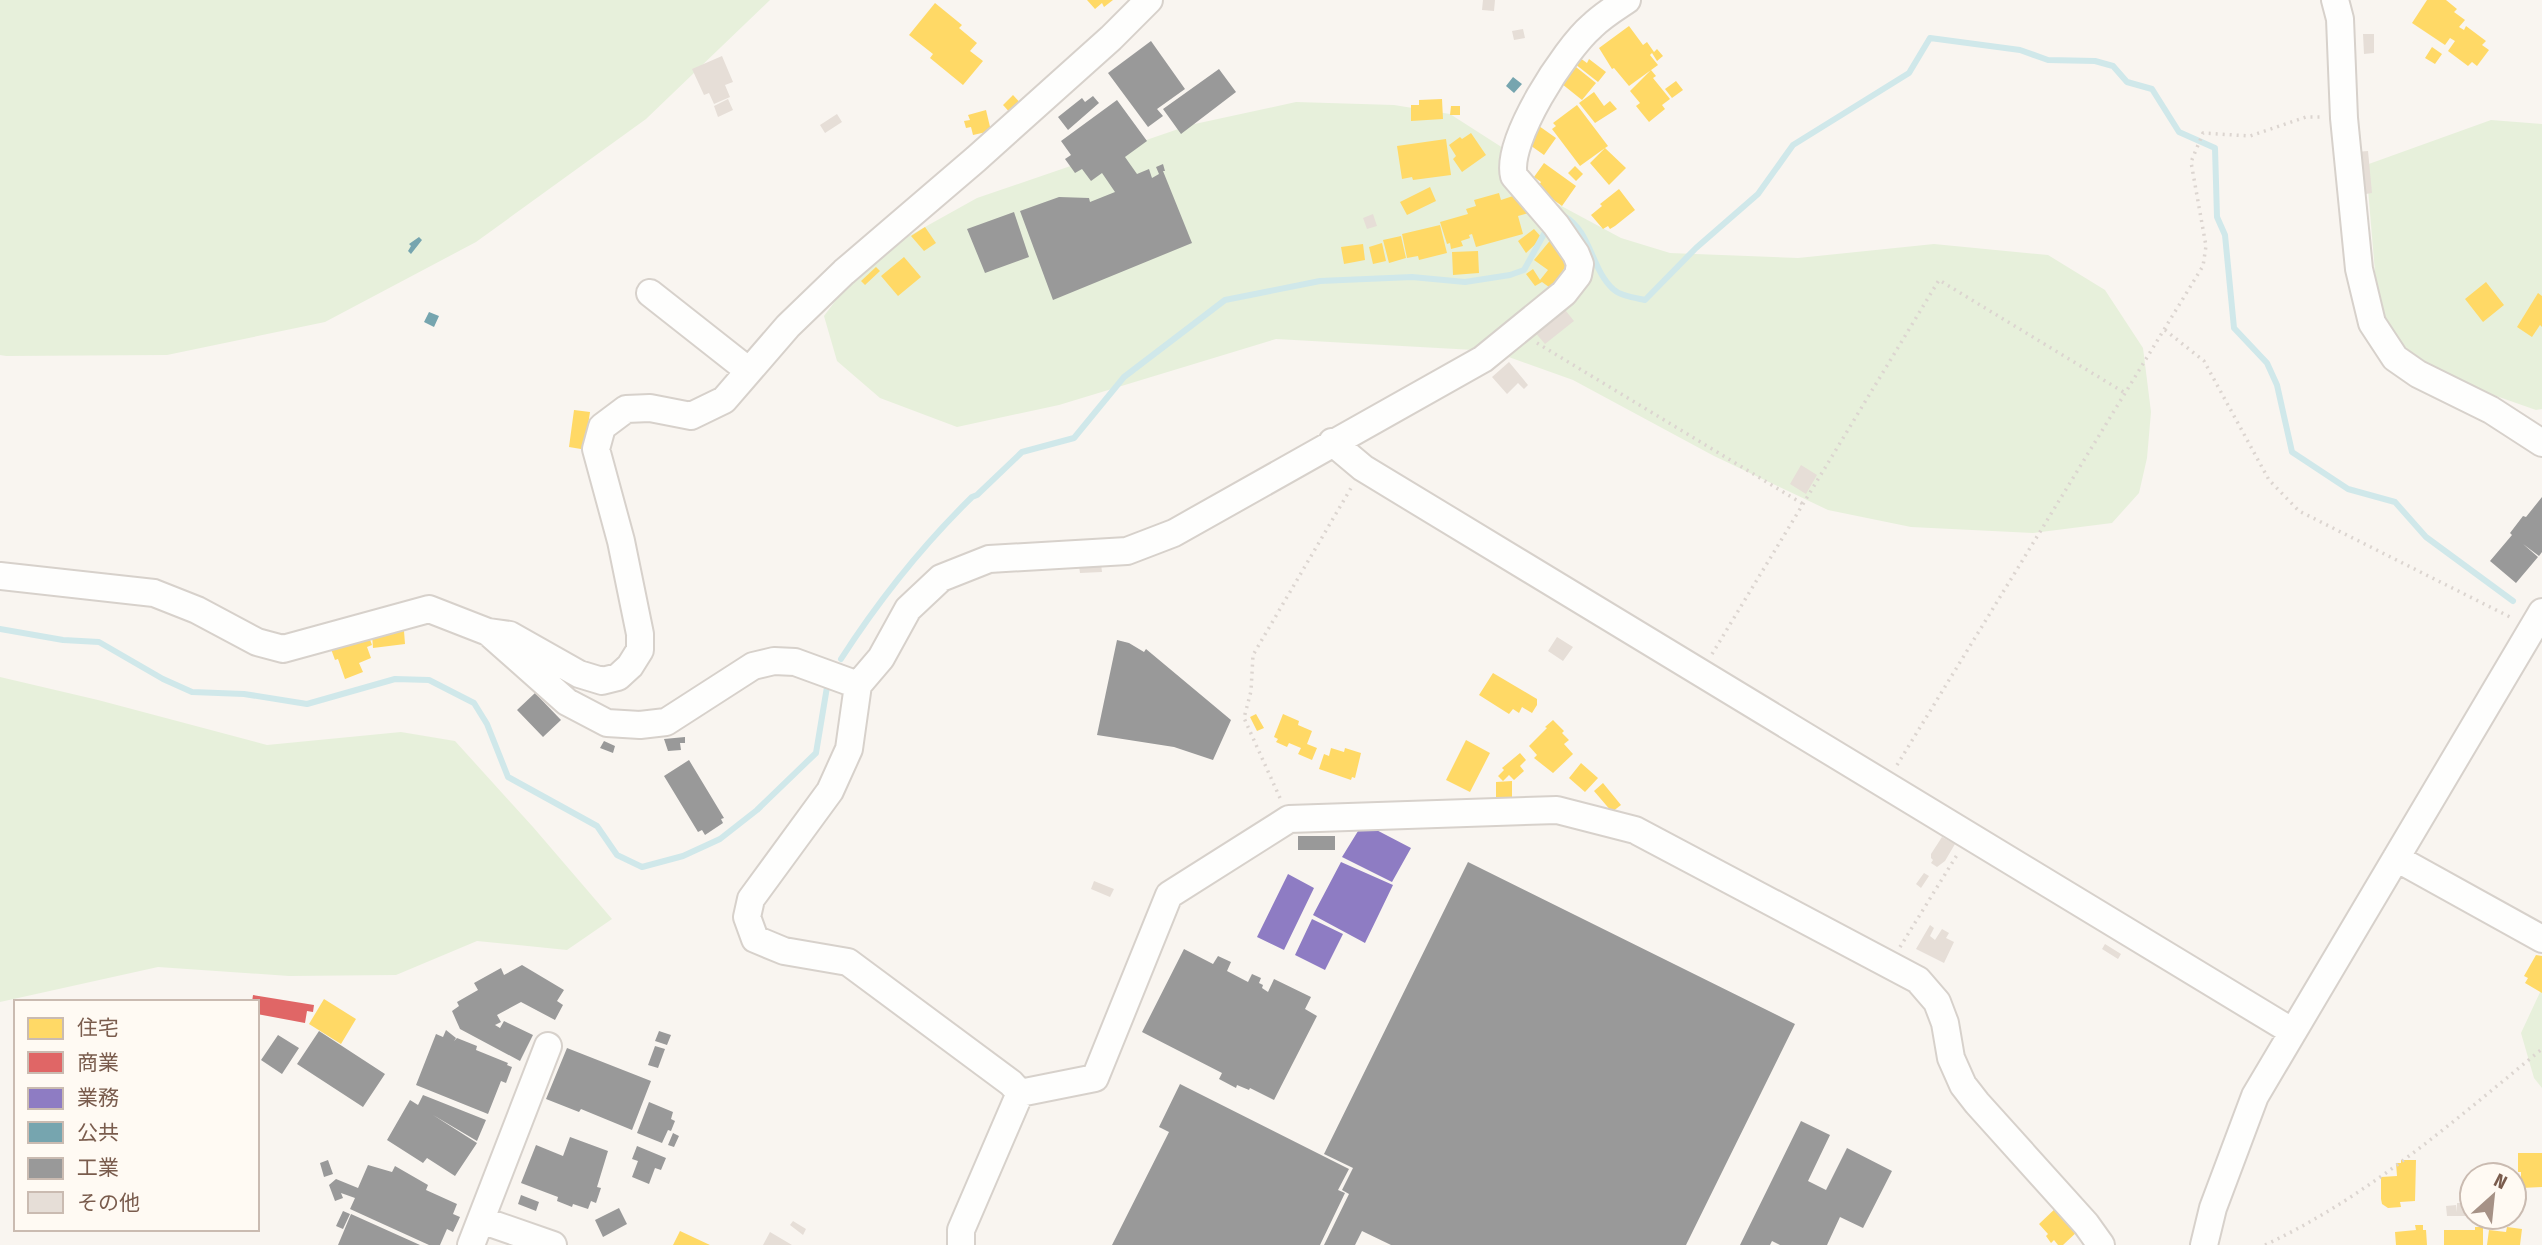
<svg xmlns="http://www.w3.org/2000/svg" width="2542" height="1245" font-family="'Fira Sans Condensed','Noto Sans JP',sans-serif">
<style>
.green{fill:#e7f0db}
.homes{fill:#ffd966}
.shops{fill:#e06666}
.offices{fill:#8e7cc3}
.public{fill:#76a5af}
.industry{fill:#999}
.lines{fill:none;stroke-linecap:round;stroke-linejoin:round}
.stream{stroke:#d0e8ea;stroke-width:6}
.building{fill:#e6ded7}
.minor-casing{stroke:#d7d1cb;stroke-width:30}
.path{stroke:#dcd5d0;stroke-width:3.5;stroke-dasharray:2 5;stroke-linecap:butt}
.minor{stroke:#fefefd;stroke-width:26}
</style>
<rect width="100%" height="100%" fill="#f9f5f0"/>
<path class="green" d="M0,0h770l-124,119 -170,123 -151,80 -158,33 -161,1 -6,-1z
M1296,102l98,3 56,9 53,34 49,53 69,37 49,15 128,5 136,-14 114,11 57,35 38,58 8,64 -4,46 -8,35 -27,30 -79,10 -122,-6 -83,-17 -114,-54 -141,-76 -81,-29 -216,-12 -217,66 -102,22 -77,-29 -43,-37 -13,-45 18,-24 56,-50 79,-44 213,-73z
M2491,120l51,4v285l-6,1 -74,-26 -98,-60 12,-40 -10,-119z
M0,677l98,23 169,45 134,-13 54,9 78,86 79,92 -45,31 -90,-9 -81,34 -107,1 -131,-9 -158,35z
M2542,988v100l-8,-10 -13,-45z"/>
<path class="homes" d="M1087,0h26l-9,7 -2,-4 -7,6z
M2427,0h19l11,9 -3,3 11,8 -6,7 5,3 2,-4 20,15 -4,4 7,5 -12,16 -5,-4 -4,4 -20,-15 7,-10 -5,-3 -5,7 -33,-22z
M935,3l27,22 -3,3 18,15 -7,8 13,10 -20,24 -33,-27 3,-4 -24,-19z
M1629,26l14,19 4,-3 7,10 3,-3 6,7 -6,5 -5,-8 -2,2 8,10 -29,21 -15,-18 -2,1 -13,-21z
M2432,47l10,7 -7,10 -10,-6z
M1580,58l7,5 2,-4 17,13 -8,10 -23,-18z
M1576,67l20,16 -14,17 -20,-16z
M1651,70l5,6 -3,2 17,21 -8,6 3,4 -16,13 -13,-16 4,-3 -10,-12z
M1676,81l7,9 -11,8 -7,-9z
M1594,92l10,14 6,-5 7,8 -22,14 -16,-20z
M1013,95l10,11 -10,10 -10,-11z
M1442,99l1,20 -32,2v-16h8v-5z
M1577,105l31,41 -3,2 21,20 -17,17 -19,-22 15,-15 -25,18 -28,-37 4,-3 -3,-3z
M1451,106h9v9h-10z
M986,110l5,21 -18,4 -2,-8 -5,1 -2,-7 6,-1 -2,-5z
M1539,126l17,12 -12,17 -17,-12z
M1471,133l15,22 -24,17 -9,-13 3,-3 -7,-11 11,-8 2,2z
M1446,139l5,36 -38,5 -1,-3 -10,2 -5,-33z
M1544,163l32,23 -14,20 -25,-18 4,-6 -7,-5z
M1575,166l8,8 -7,7 -8,-8z
M1430,187l6,14 -29,14 -7,-13z
M1619,189l16,21 -20,16 -5,3 -2,-3 -5,3 -12,-14 11,-9 -2,-2z
M1499,193l2,7 12,-4 16,17 -11,3 5,18 -47,13 -4,-13 -3,1 1,3 -9,3 2,5 -12,3 -1,-6 -3,1 -7,-22 28,-8 -2,-5 10,-3 -2,-6z
M1440,225l7,28 -28,7 -1,-4 -11,2 -5,-24z
M925,227l11,16 -12,8 -13,-15z
M1534,229l8,9 -16,15 -8,-12z
M1401,236l5,22 -17,5 -6,-23z
M1553,237l11,15 -3,4 8,7 -6,7 3,3 -13,17 -11,-8 -7,4 -9,-12 7,-5 7,11 8,-10 -14,-10z
M1382,243l4,18 -13,3 -4,-17z
M1363,244l2,16 -21,4 -3,-17z
M1478,251l1,22 -26,2 -1,-23z
M904,257l17,20 -23,19 -17,-20z
M876,267l4,4 -15,14 -4,-4z
M2486,282l18,23 -21,17 -18,-23z
M2538,293l4,3v31l-2,-2 -8,12 -15,-10z
M574,410l16,2 -2,13 5,1 -6,24 -18,-3z
M404,631l1,13 -32,4 -1,-13z
M369,637l3,8 -5,2 4,11 -12,5 4,9 -18,7 -7,-20 -3,1 -4,-11z
M1493,673l44,26v6l-5,8 -10,-6 -3,6 -6,-4 -4,5 -30,-19z
M1256,714l8,14 -7,3 -7,-14z
M1283,714l16,7 -1,4 14,6 -5,13 10,4 -5,12 -14,-6 3,-6 -12,-5 -2,4 -11,-5 2,-3 -4,-2z
M1553,720l11,11 -2,2 7,7 -5,4 9,10 -20,19 -19,-15 3,-3 -8,-9 18,-18 -2,-1z
M1466,740l24,13 -20,39 -24,-12z
M1331,748l13,4 1,-4 16,5 -6,25 -3,-1 -1,3 -32,-11 5,-15 5,2z
M1520,753l6,7 -6,6 4,5 -10,9 -5,-5 -6,6 -5,-5 6,-6 -2,-2z
M1581,763l17,15 -13,14 -16,-14z
M1512,781v23h-16v-22z
M1603,783l18,22 -9,7 -18,-21z
M2536,955l6,1v37l-17,-10 3,-5 -4,-2z
M324,999l32,20 -15,25 -32,-20z
M2518,1153h24v34l-21,1v-16h-3z
M2401,1160h15l-1,41 -15,1 1,5 -13,1 -6,-4 -1,-5v-22l16,-1 -1,-13h5z
M2058,1206l21,24 -16,15h-5l-4,-5 -3,3 -5,-7 2,-2 -9,-10z
M2415,1225h8v5h3l1,15h-31l-1,-13 21,-2z
M2475,1227h8v18h-39v-15h31z
M2507,1227l15,2 -2,16h-33l2,-15 17,2z
M680,1231l30,14h-37z"/>
<path class="shops" d="M253,995l61,10 -1,7 -6,-1 -2,12 -48,-9v-12h-5z"/>
<path class="offices" d="M1363,823l48,25 -19,34 -50,-25z
M1341,862l52,23 -28,58 -52,-28z
M1288,874l26,14 -30,62 -27,-13z
M1312,919l31,15 -18,36 -30,-15z"/>
<path class="public" d="M1513,77l9,7 -8,9 -8,-7z
M419,237l3,3 -11,14 -3,-3 3,-5 -2,-2z
M429,312l10,4 -5,11 -10,-5z"/>
<path class="industry" d="M1151,41l34,48 -28,20 6,7 -15,11 -40,-54z
M1219,69l17,23 -55,42 -18,-25z
M1093,96l6,7 -31,27 -10,-13 24,-19 3,4z
M1117,100l30,41 -22,16 12,17 12,-5 3,9 7,-4 -3,-7 7,-3 2,7h-2l29,72 -139,57 -33,-89 39,-14 30,1 1,4 25,-10 -13,-19 -11,8 -9,-12 -7,4 -10,-14 6,-4 -10,-14z
M1014,212l15,45 -44,16 -18,-44z
M2542,497v55l-3,4 -16,-12 15,13 -22,26 -26,-22 22,-26 -2,-2 13,-17 3,1z
M1117,640l12,3 15,9 2,-3 85,71 -18,40 -39,-13 -77,-12z
M535,693l26,27 -18,17 -26,-27z
M685,737v6h-5l1,7 -13,1 -4,-12z
M604,741l11,5 -2,7 -13,-5z
M689,760l35,58 -3,1 2,4 -18,12 -3,-5 -4,2 -34,-56z
M1298,836h37v14h-37z
M1468,862l327,162 -109,221h-295l-29,-14 -7,14h-31l25,-51 -7,-4 11,-22 -29,-14z
M1184,949l29,15 5,-8 13,6 -4,9 21,11 4,-8 9,4 -2,5 4,2 -1,3 6,4 6,-13 37,18 -6,12 12,7 -43,84 -24,-12 -1,2 -12,-5 -1,3 -17,-9 3,-6 -80,-41z
M522,965l42,25 -7,11 6,4 -8,15 -34,-18 -24,13 4,7 -6,3 5,3 4,-7 29,14 -13,26 -60,-32 -8,-18 7,-5 -2,-4 21,-12 -4,-7 27,-15 3,7z
M446,1030l10,8 -2,3 3,-3 20,8 -1,4 32,13 -1,2 5,2 -6,16 -5,-2 -13,33 -72,-29 20,-51 7,3z
M319,1031l66,43 -22,33 -66,-43z
M659,1031l12,4 -4,10 -12,-4z
M278,1035l21,13 -17,26 -21,-14z
M655,1046l10,3 -7,19 -10,-3z
M567,1048l84,33 -19,49 -51,-21 -2,3 -33,-13z
M1180,1084l169,85 -11,21 7,3 -25,52h-208l57,-113 -10,-5z
M423,1095l63,25 -9,21 -44,-26 44,28 -22,33 -28,-18 -4,5 -36,-23 23,-40 8,5z
M649,1102l24,10 -2,7 4,2 -4,10 -3,-1 -6,13 -25,-10z
M1801,1121l29,14 -22,46 18,9 21,-42 45,23 -29,57 -23,-11 -13,28h-47l-8,-4 -2,4h-30z
M673,1133l6,3 -5,11 -6,-2z
M570,1137l38,14 -11,36 4,1 -5,15 -5,-2 -3,8 -15,-5 -1,3 -15,-6 1,-4 -37,-14 15,-38 27,11z
M637,1146l29,12 -5,12 -6,-2 -6,16 -17,-7 6,-16 -6,-2z
M328,1160l5,14 -9,3 -4,-14z
M368,1165l24,7 3,-6 33,19 -2,5 31,14 -4,10 7,3 -7,15 -6,-3 -7,16h-11l-79,-36 5,-11 -14,-5 2,5 -8,3 -6,-16 7,-6 22,9z
M521,1195l18,7 -3,9 -18,-7z
M619,1208l8,16 -24,13 -8,-17z
M343,1211l7,3 -7,15 -7,-3z
M351,1214l69,31h-82z"/>
<g class="lines">
<path class="stream" d="M1564,216c27,15 27,53 49,73 7,7 23,9 32,11l51,-52 62,-54 35,-49 116,-72 21,-35 90,12 28,10 47,1 18,5 14,16 25,7 27,43 36,16 2,69 8,18 9,93 33,35 10,22 15,67 56,37 47,13 31,35 87,64
M0,629l63,11 36,2 64,37 29,13 52,2 63,10 88,-25 34,1 45,23 13,21 21,53 89,49 20,29 25,12 41,-11 37,-17 37,-29 59,-57 12,-72
M841,659c38,-59 81,-113 131,-162l5,-2 45,-43 52,-14 50,-61 101,-77 95,-19 92,-4 53,5 45,-7 14,-5 20,-36"/>
</g>
<path class="building" d="M1483,0h12l-1,11 -12,-1z
M1523,29l2,9 -11,2 -2,-9z
M2363,34h11v19l-10,1z
M722,56l11,26 -8,3 5,12 -16,7 -5,-11 -5,2 -12,-26z
M728,99l5,11 -15,7 -4,-11z
M837,114l5,8 -17,11 -5,-8z
M2368,151l4,42 -12,2 -4,-43z
M1373,214l4,12 -10,3 -4,-11z
M1562,306l12,15 -29,23 -12,-14z
M1509,362l19,23 -4,4 -6,-6 -11,11 -15,-17z
M1801,465l16,10 -11,19 -16,-10z
M1101,564l1,8 -22,1 -1,-7z
M1557,637l16,10 -10,14 -15,-10z
M1942,837l13,7 -10,17 -8,6 -6,-4 2,-3 -2,-2v-4z
M1924,873l5,3 -8,12 -5,-4z
M1094,881l20,8 -4,8 -19,-8z
M1930,925l4,3 -4,8 5,4 7,-11 7,4 -3,5 8,4 -10,21 -28,-14z
M2105,944l16,10 -3,5 -16,-10z
M2457,1203h15v13h-25l-1,-10 10,-1 1,7z
M793,1221l13,8 -3,6 -13,-10z
M770,1232l22,13h-29z"/>
<g class="lines">
<defs>
<path id="minor" d="M2335,0l5,19 4,99 15,151 13,54 23,35 23,16 73,36 51,33
M650,293l99,78
M1332,442l31,26 930,564
M0,576l154,17 43,17 60,32 26,7 146,-40 59,23 79,70 40,21 33,2 26,-3 87,-56 21,-5 21,1 63,23
M488,632l22,3 69,39 23,7 16,-4 12,-11 10,-16v-16l-19,-93 -25,-92 6,-22 24,-18 24,-1 41,8 33,-16 64,-74 56,-54 132,-113 135,-121 38,-38
M2396,858l146,81
M1020,1093l75,-15 74,-183 120,-76 268,-9 78,20 283,150 19,22 8,21 6,35 12,27 14,18 109,121 15,21
M481,1220l72,25
M471,1245l77,-199
M961,1245v-15l59,-137 -9,-10 -163,-121 -64,-11 -29,-12 -8,-22 4,-18 79,-108 19,-42 9,-64 23,-27 27,-49 33,-31 48,-19 138,-8 47,-18 309,-174 81,-66 14,-18 2,-11 -4,-10 -20,-29 -42,-49c-9,-35 51,-127 78,-150 10,-10 23,-18 35,-26
M2204,1245l9,-37 42,-112 287,-484"/>
</defs>
<use href="#minor" class="minor-casing"/>
<path class="path" d="M2165,330l39,31 65,119 30,31 213,107
M1537,343l266,161
M1712,654l227,-374 186,113
M1897,765l306,-499 3,-20 -15,-84 12,-29 47,3 56,-19h18
M1280,798l-36,-80 7,-27 2,-36 98,-167
M1900,947l57,-92
M2265,1245c103,-48 190,-125 277,-196"/>
<use href="#minor" class="minor"/>
</g>
<rect x="14" y="1000" width="245" height="231" fill="#fffaf3" stroke="#cabbb1" stroke-width="2"/>
<rect x="28" y="1018" width="35" height="21" fill="#ffd966" stroke="#cabbb1" stroke-width="2"/>
<text x="77" y="1035" font-size="21" fill="#7a5c4d">住宅</text>
<rect x="28" y="1052" width="35" height="21" fill="#e06666" stroke="#cabbb1" stroke-width="2"/>
<text x="77" y="1070" font-size="21" fill="#7a5c4d">商業</text>
<rect x="28" y="1088" width="35" height="21" fill="#8e7cc3" stroke="#cabbb1" stroke-width="2"/>
<text x="77" y="1105" font-size="21" fill="#7a5c4d">業務</text>
<rect x="28" y="1122" width="35" height="21" fill="#76a5af" stroke="#cabbb1" stroke-width="2"/>
<text x="77" y="1140" font-size="21" fill="#7a5c4d">公共</text>
<rect x="28" y="1158" width="35" height="21" fill="#999999" stroke="#cabbb1" stroke-width="2"/>
<text x="77" y="1175" font-size="21" fill="#7a5c4d">工業</text>
<rect x="28" y="1192" width="35" height="21" fill="#e6ded7" stroke="#cabbb1" stroke-width="2"/>
<text x="77" y="1210" font-size="21" fill="#7a5c4d">その他</text>
<g transform="translate(2493 1196) rotate(27)"><circle r="33" fill="#fffaf3" stroke="#cabbb1" stroke-width="2"/>
<path d="M0-5L12 26L0 18L-12 26Z" fill="#a69286"/>
<text y="-10" font-size="19" font-weight="bold" text-anchor="middle" fill="#7a5c4d">N</text>
</g>
</svg>
